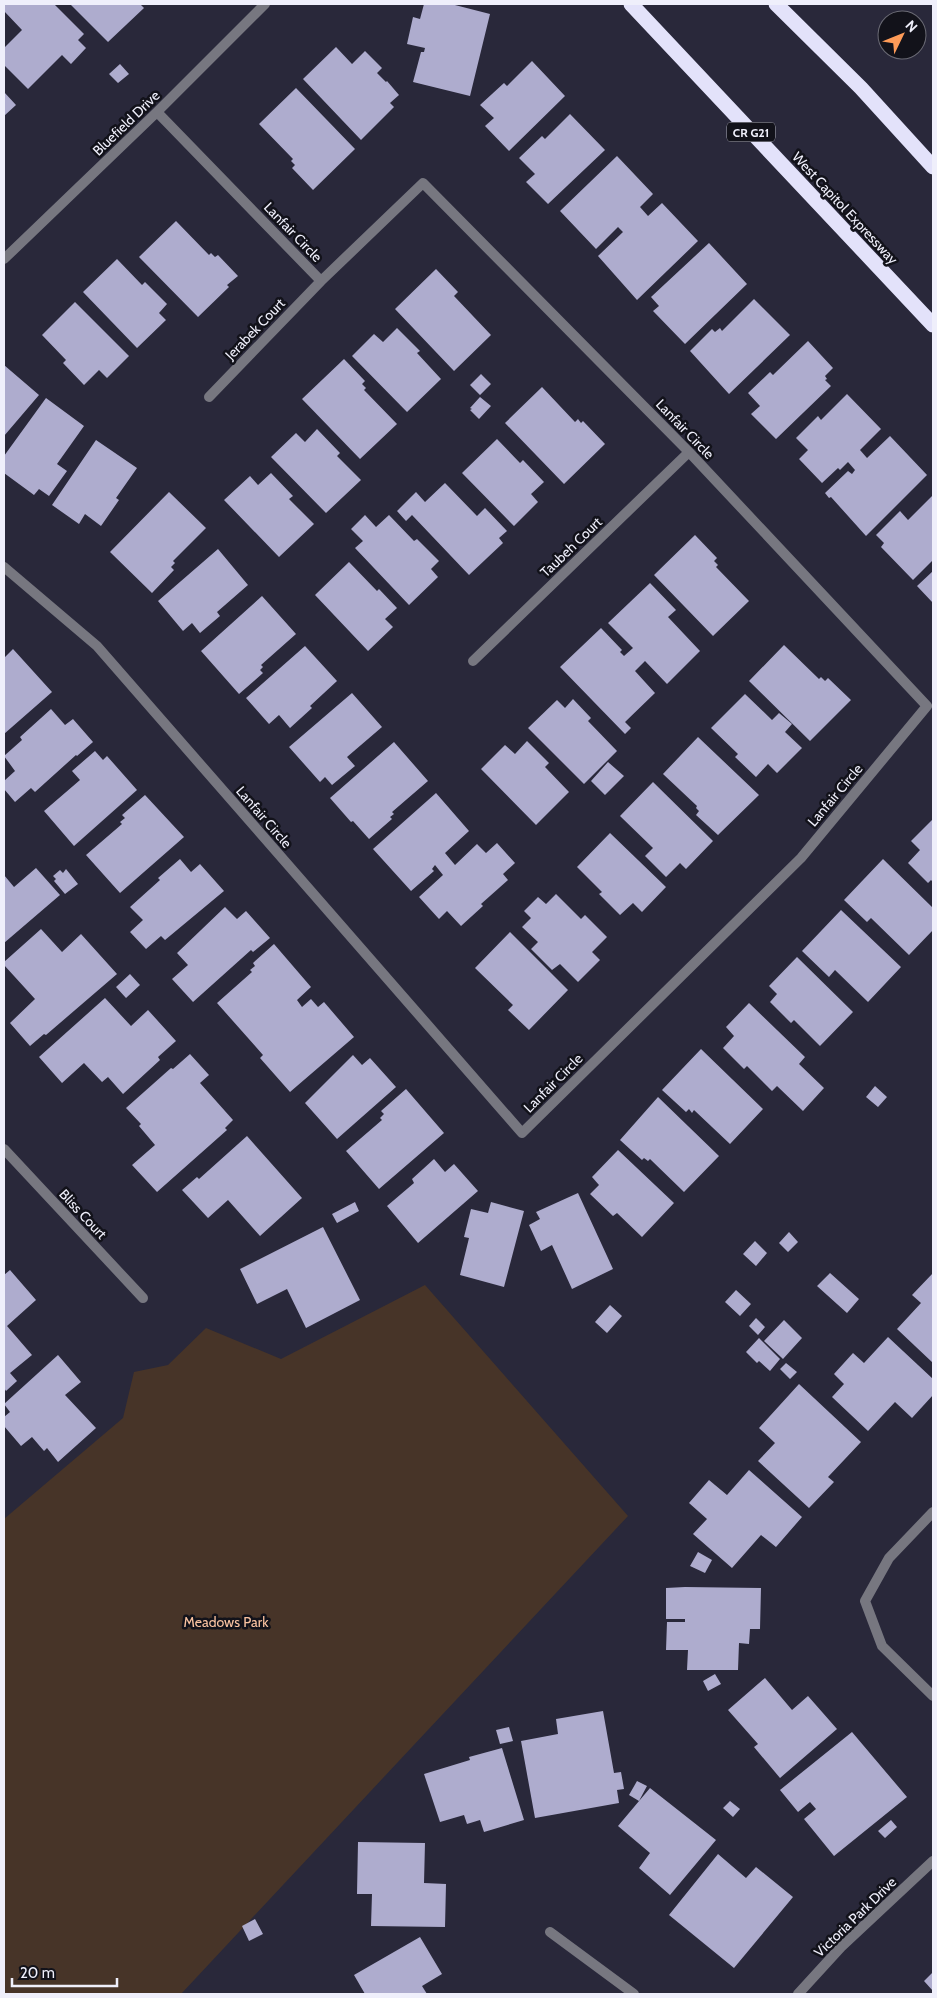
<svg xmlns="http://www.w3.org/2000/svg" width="937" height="1998" font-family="Cabin,sans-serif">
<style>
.green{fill:#473428}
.building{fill:#aeacce}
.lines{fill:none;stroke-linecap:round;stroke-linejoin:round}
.street{stroke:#777780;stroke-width:10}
.highway{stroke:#e3e2fa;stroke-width:15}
.labels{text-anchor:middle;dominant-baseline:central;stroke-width:5;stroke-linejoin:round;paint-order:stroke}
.shield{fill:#12121a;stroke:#adadb8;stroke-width:1}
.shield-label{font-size:12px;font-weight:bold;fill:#efeffb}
.street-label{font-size:14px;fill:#efeffb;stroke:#12121a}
.park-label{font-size:14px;fill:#fac3a1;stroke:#12121a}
</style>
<rect width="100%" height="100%" fill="#29283a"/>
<path class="green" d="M425,1285l203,231 -447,478h-177v-475l119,-101 11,-46 34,-7 38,-37 75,31z"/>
<path class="building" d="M4,4h50l30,30 -6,6 8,8 -15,16 -9,-9 -34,34 -24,-24v-17l18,-18 -18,-19z
M70,4h70l4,4 -36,34z
M424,4h27l39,10 -20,82 -57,-14 8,-30h3l1,-4 -18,-4 6,-27 7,2z
M336,47l16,17 13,-13 17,17 -5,5 9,9 1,-1 12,14 -9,8 4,4 -33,33 -58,-61z
M532,61l33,35 -56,55 -24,-25 9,-8 -14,-13 24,-22 3,3z
M120,64l9,10 -11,9 -9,-9z
M296,88l59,61 -42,41 -21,-22 3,-3 -4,-4 2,-2 -34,-35z
M4,92l12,13 -12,11z
M570,114l35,36 -57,54 -22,-22 9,-8 -16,-16 23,-22 3,3z
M617,156l36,38 -13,13 8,9 14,-13 36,38 -61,59 -39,-44 25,-24 -5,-5 -22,22 -36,-38z
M176,221l33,34 2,-2 4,4 3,-2 20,21 -11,9 2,2 -31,30 -59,-60z
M709,243l38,41 -62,60 -32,-33 6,-5 -8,-9z
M117,259l25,26 3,-3 22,22 -8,9 7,7 -29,28 -54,-56z
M436,269l22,23 -4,4 37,39 -37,36 -59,-62z
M754,299l36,36 -61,59 -39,-43 22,-22 3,3 5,-4 2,3z
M75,302l54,54 -22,22 -8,-8 -15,15 -21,-22 3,-3 -24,-25z
M397,328l23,23 -3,2 24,26 -34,33 -55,-56 22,-22 9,8z
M808,341l25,27 -8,8 2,3 -2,1 6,6 -55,53 -25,-25 9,-8 -12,-13 22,-21 3,3z
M344,359l21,22 -3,3 4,4 -2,2 33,34 -37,35 -58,-60z
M4,365l35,30 -35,41z
M481,374l10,10 -11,11 -10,-10z
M542,387l33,35 3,-3 3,4 2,-2 22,23 -41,40 -59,-61z
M847,394l34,35 -21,21 7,8 23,-22 37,39 -61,61 -35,-39 -2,1 -4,-5 23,-22 4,3 3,-4 -7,-8 -8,8 -2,-2 -16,15 -23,-24 9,-9 -12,-12 22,-22 3,4z
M480,397l11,9 -12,13 -9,-9 2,-1 -2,-1z
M46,398l38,28 -27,38 10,7 -18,25 -10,-7 -5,6 -30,-22v-17z
M317,429l23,24 -3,3 24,24 -35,33 -55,-56 25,-24 9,9z
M497,439l23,24 3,-3 21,22 -13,12 7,8 -24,24 -52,-53z
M96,440l41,28 -21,30 3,2 -18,26 -16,-12 -6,10 -27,-19z
M271,473l22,23 -4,3 25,25 -35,33 -55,-57 26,-24 8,9z
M445,483l32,33 8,-8 22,23 -8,7 4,5 -34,32 -57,-60 -6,6 -9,-10 19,-19 9,10z
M169,492l37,36 -33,33 2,2 -4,4 3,3 -22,23 -42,-41z
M933,495v65l-20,20 -32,-33 3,-4 -8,-8 24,-24 8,9z
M365,515l11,12 13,-12 25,26 3,-2 22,22 -8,8 7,8 -29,28 -54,-57 8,-7 -12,-12z
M695,535l22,23 -3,3 4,4 -2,2 33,34 -36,35 -59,-61z
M218,549l30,36 -31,27 3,4 -20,17 -8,-10 -9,8 -25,-30z
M349,562l28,29 2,-2 18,19 -12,11 8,8 -25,24 -53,-56z
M933,571v32l-16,-17z
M650,583l26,27 -8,7 32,34 -33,33 -22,-23 -10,10 20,22 -30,29 6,6 -6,6 -65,-67 41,-39 21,22 -2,2 4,4 9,-8 -25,-25z
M262,596l34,38 -35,31 2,2 -3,3 3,3 -24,21 -38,-43z
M784,645l35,34 2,-2 4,4 3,-3 23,22 -41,41 -61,-60z
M305,646l32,35 -27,25 2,2 -22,20 -11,-13 -10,9 -23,-26z
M13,649l39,43 -48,42v-76z
M352,693l30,34 -35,30 8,9 -23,19 -7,-8 -5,5 -31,-35z
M745,694l27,26 7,-7 13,11 -7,8 17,16 -25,25 -9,-9 -12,13 -21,-20 3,-3 -27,-26z
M573,699l18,19 -3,3 29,30 -33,33 -56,-56 29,-28 8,8z
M51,709l14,16 8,-6 20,23 -16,14 -1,-1 -41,37 -4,-4 -16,14 -11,-13v-8l11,-10 -11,-15 18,-16 -2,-3z
M698,737l61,58 -41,40 -22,-20 3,-4 -3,-3 1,-2 -34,-32z
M527,741l22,22 -4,4 24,25 -33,33 -55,-56 24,-24 10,9z
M394,742l34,39 -36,31 2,2 -4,3 2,2 -23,20 -16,-18 -2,1 -21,-24z
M95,751l8,9 4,-4 30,34 -63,56 -30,-35 36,-31 -8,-9z
M608,762l16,14 -19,19 -14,-14z
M653,782l60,59 -27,28 -6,-6 -14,14 -21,-21 8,-8 -33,-32z
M436,793l33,38 -24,22 10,12 22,-21 9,9 11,-10 18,20 -12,11 5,6 -27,24 2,2 -22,20 -14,-15 -8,8 -20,-22 24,-22 -8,-10 -3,4 2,2 -23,20 -38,-42z
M145,795l39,42 -64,56 -34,-38 36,-31 -2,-2 5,-4 -3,-3z
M933,819v63l-2,-2 -3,3 -20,-20 12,-13 -9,-9z
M610,833l56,54 -24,25 -9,-9 -13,12 -21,-21 3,-2 -25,-25z
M180,859l11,13 9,-8 24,27 -59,49 -4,-4 -15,13 -16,-17 13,-12 -13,-13 30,-27 -2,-2z
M883,859l50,49v22l-24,25 -38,-37 -4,4 -23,-22z
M36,868l24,27 -56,48v-68l10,12z
M66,869l12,15 -13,10 -11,-13 2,-2 -3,-3 7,-6 3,3z
M556,894l25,25 4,-4 22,22 -15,15 8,8 -22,22 -18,-18 -8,6 -21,-21 7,-7 -16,-15 9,-9 -7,-7 14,-14 8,7z
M225,907l12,12 9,-8 24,27 -17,14 -2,-2 -58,52 -21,-23 16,-14 -11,-12z
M841,910l60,57 -33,35 -33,-32 -6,7 -27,-26z
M41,929l21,23 19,-18 36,40 -71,61 -2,-1 -14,12 -20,-23 25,-24 -31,-34v-3z
M510,932l58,58 -39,40 -21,-20 5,-5 -38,-37z
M274,944l37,43 -14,13 5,7 9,-8 7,8 6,-5 30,35 -64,55 -30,-34 3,-3 -46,-52 35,-31 -2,-2 5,-4 -2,-3z
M797,957l56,55 -33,34 -26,-26 -3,3 -21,-21 7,-8 -8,-8z
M130,974l10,11 -14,13 -10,-11z
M105,998l26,28 17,-16 28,31 -18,16 2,3 -37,34 -15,-17 -6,5 -18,-19 -22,20 -23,-26z
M749,1003l56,54 -6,7 25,24 -21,23 -26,-25 -5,5 -25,-25 -3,3 -21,-21 11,-12 -8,-9z
M701,1049l62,60 -33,35 -36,-34 -2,3 -3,-4 -3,3 -24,-22z
M190,1054l19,21 -9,8 33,37 -8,8 2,2 -70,62 -25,-27 23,-20 -16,-19 2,-2 -15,-16 45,-40 2,1z
M353,1055l9,10 8,-7 26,29 -59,52 -32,-36z
M875,1086l12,11 -9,10 -12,-10z
M406,1089l38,44 -65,56 -33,-38 36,-31 -2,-2 4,-4 -3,-3z
M658,1097l61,59 -35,36 -34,-33 -2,2 -4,-3 -2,2 -22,-20z
M247,1136l55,62 -42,38 -32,-36 -20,18 -26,-28 15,-13 2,2z
M618,1150l56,53 -32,34 -25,-24 -4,3 -23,-22 9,-9 -7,-8z
M434,1159l11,13 9,-8 24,27 -60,52 -31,-37 27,-23 -2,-4z
M578,1193l35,76 -41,20 -20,-44 -11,6 -12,-26 11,-6 -4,-7z
M355,1202l4,9 -22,12 -5,-9z
M491,1202l33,9 -20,76 -44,-12 9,-37 -5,-1 7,-28 17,4z
M323,1227l37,73 -54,28 -19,-39 -30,15 -17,-35z
M789,1232l9,10 -10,10 -9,-9z
M755,1241l12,12 -11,13 -13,-12z
M10,1270l26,30 -29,26 25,29 -22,18 7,8 -11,10 -2,-3v-113z
M830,1273l29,26 -12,14 -30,-27z
M933,1273v90l-36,-34 24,-26 -9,-8z
M736,1290l15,14 -11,12 -15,-14z
M610,1305l12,11 -15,17 -12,-11z
M756,1318l9,9 -7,8 -9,-9z
M784,1320l18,18 -19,21 -19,-18z
M888,1337l45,42v16l-21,23 -17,-16 -27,29 -36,-34 12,-13 -10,-10 19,-21 11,10z
M759,1338l21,21 -10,12 -11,-10 -2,2 -11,-11z
M58,1355l23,27 -16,13 31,33 -38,34 -11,-14 -3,3 -12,-14 -11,9 -17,-20v-9l6,-5 -6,-8z
M786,1363l11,9 -7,7 -10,-10z
M799,1384l62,58 -33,35 6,5 -25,26 -51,-47 17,-18 -16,-15z
M749,1470l53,47 -26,30 -15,-12 -29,33 -39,-34 14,-15 -18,-16 20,-23 18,15z
M698,1552l14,8 -7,13 -15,-7z
M685,1587l76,1 -1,41h-10l-1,15 -10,-1 -1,27h-51l1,-20h-22l1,-28h18v-3h-19v-31z
M715,1674l6,10 -13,7 -5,-10z
M765,1678l27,32 16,-14 29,33 -57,49 -26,-31 4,-3 -30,-34z
M603,1711l11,62 7,-1 3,17 -7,1 2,13 -84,15 -14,-77 37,-7 -2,-15z
M509,1727l4,14 -13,3 -4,-14z
M852,1732l55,65 -73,59 -30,-37 12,-10 -6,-7 -12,10 -18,-22z
M502,1748l22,72 -40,12 -4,-12 -13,4 -3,-9 -24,7 -16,-48 46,-14 -1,-3z
M637,1781l10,5 -8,15 -10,-6z
M650,1788l66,52 -46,55 -31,-27 11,-15 -32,-27z
M730,1801l10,8 -7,8 -10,-9z
M891,1820l6,7 -12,11 -7,-7z
M358,1842l67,1 -1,40 22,1 -1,43 -74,-1 1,-32h-15z
M718,1854l28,24 10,-11 37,30 -59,71 -65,-53z
M255,1919l8,15 -14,7 -7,-15z
M420,1937l22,37 -20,12 5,8h-62l-11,-19z
M933,1972v19l-9,-10z"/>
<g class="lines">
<path class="street" d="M157,112l164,169
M4,259l153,-147 108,-108
M4,567l93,79 425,487 279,-275 126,-152 -238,-254 -266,-269 -102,98 -112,116
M473,661l216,-209
M4,1149l139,149
M933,1512l-44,46 -24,43 17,45 51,50
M550,1932l84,62
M798,1994l43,-47 92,-86"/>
<path class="highway" d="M631,4l302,321
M776,4l85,84 72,79"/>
</g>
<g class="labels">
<rect class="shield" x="727" y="122.5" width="48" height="19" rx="4"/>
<g class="shield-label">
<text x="751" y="132">CR G21</text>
</g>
<g class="street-label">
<text transform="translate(126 123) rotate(-44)">Bluefield Drive</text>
<text transform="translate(845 208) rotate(47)">West Capitol Expressway</text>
<text transform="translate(293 232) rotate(46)">Lanfair Circle</text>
<text transform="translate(255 329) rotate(-46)">Jerabek Court</text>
<text transform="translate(685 429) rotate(46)">Lanfair Circle</text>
<text transform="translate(571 547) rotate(-44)">Taubeh Court</text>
<text transform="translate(835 795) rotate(-50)">Lanfair Circle</text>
<text transform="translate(264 817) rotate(49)">Lanfair Circle</text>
<text transform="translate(553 1083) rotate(-45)">Lanfair Circle</text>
<text transform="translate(83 1214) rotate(47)">Bliss Court</text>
<text transform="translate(855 1917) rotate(-44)">Victoria Park Drive</text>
</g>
<g class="park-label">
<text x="226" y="1622">Meadows Park</text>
</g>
</g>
<rect width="937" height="1998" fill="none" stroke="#efeffb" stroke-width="10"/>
<g transform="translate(902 35) rotate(47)"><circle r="24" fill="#12121a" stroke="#6a6a74"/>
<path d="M0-4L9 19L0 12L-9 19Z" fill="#fe9b58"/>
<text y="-8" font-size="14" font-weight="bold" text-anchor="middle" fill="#efeffb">N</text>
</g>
<path d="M12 1978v8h105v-8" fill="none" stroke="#efeffb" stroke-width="2.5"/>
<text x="20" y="1978" font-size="15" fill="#efeffb" stroke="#12121a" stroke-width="4" paint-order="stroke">20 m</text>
</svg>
